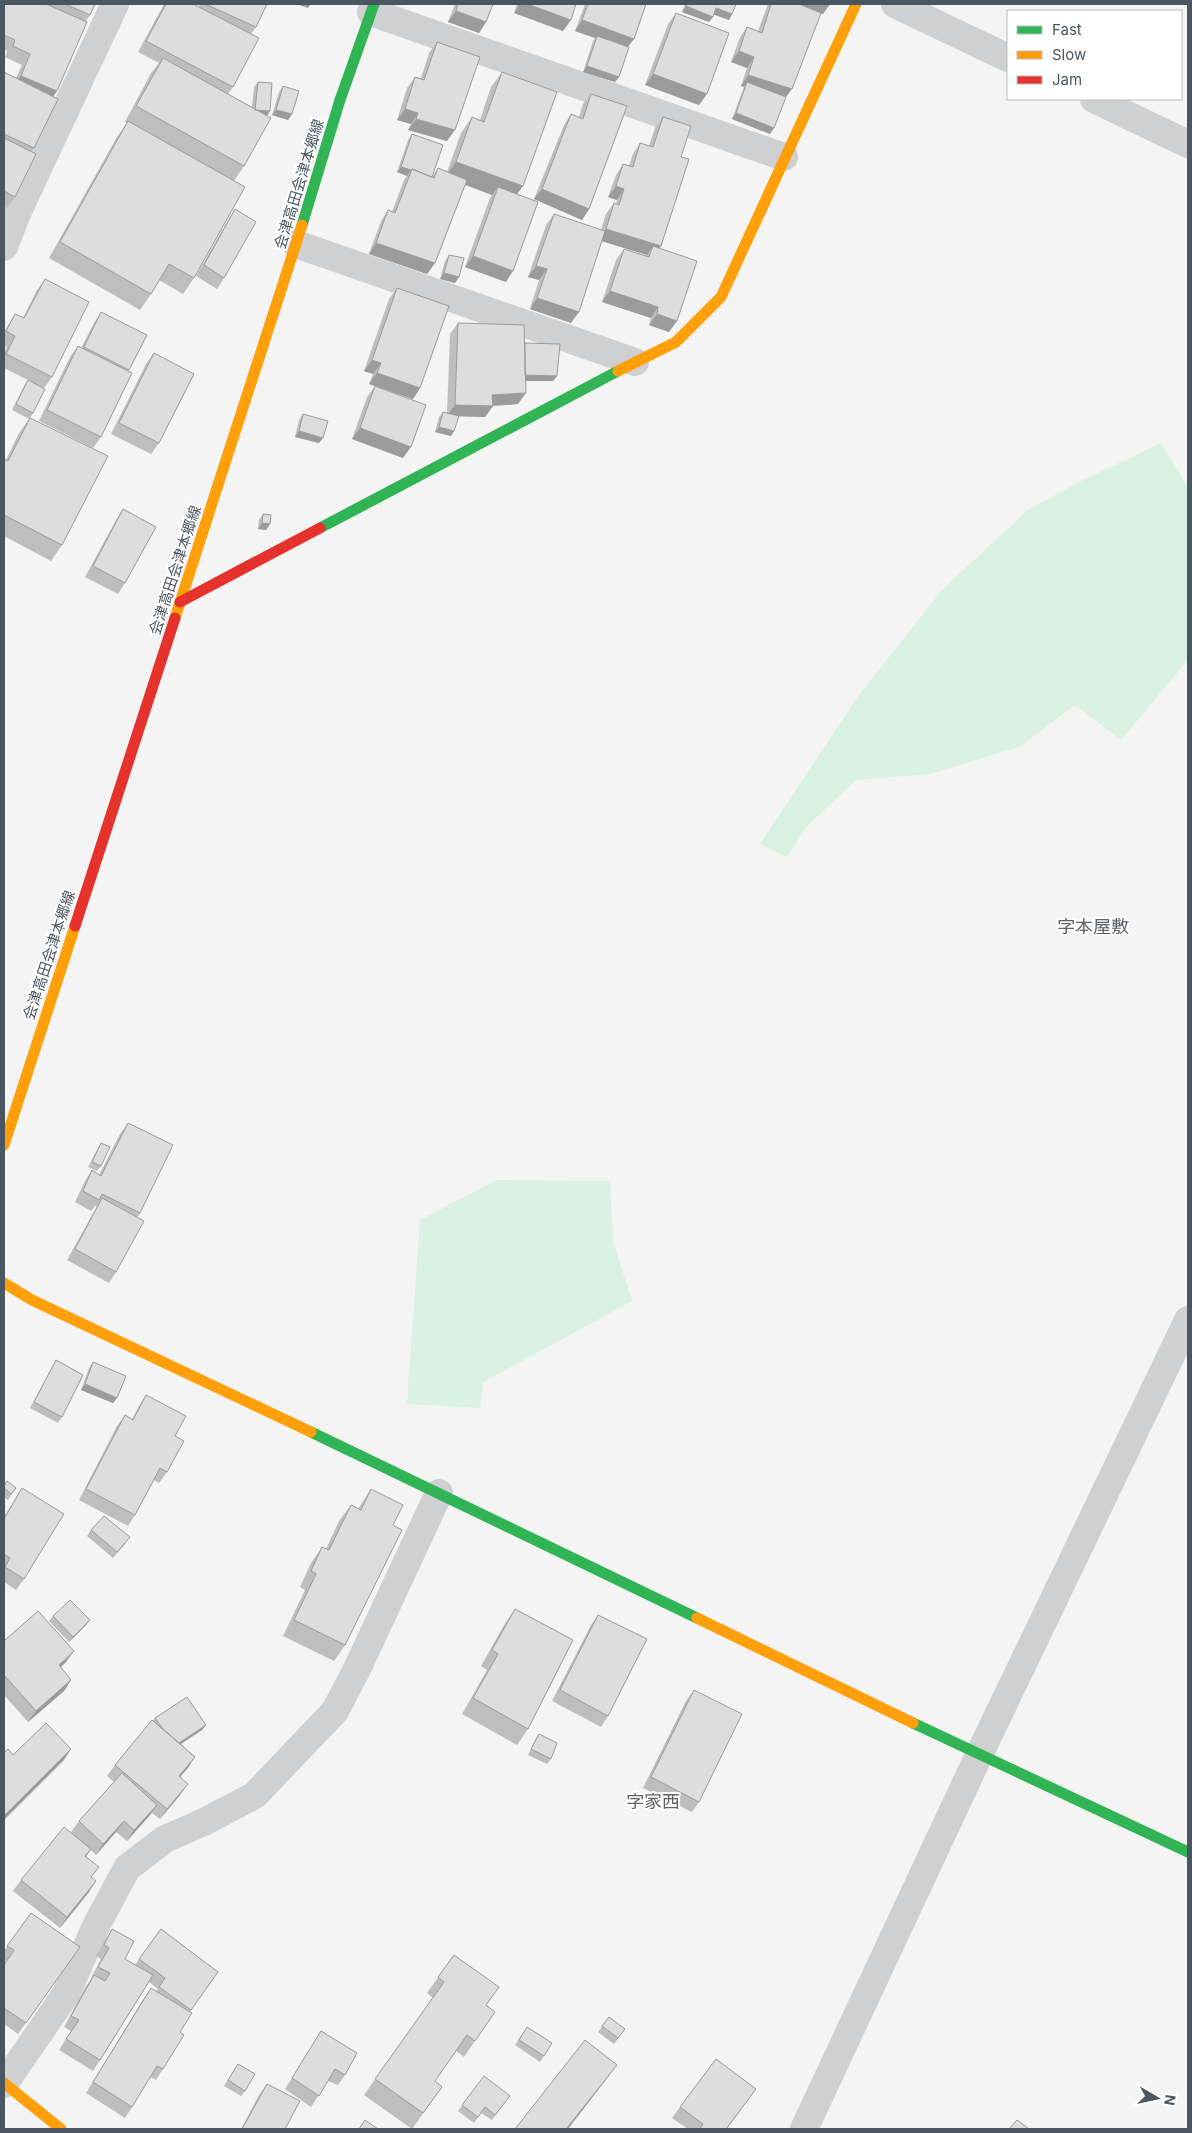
<svg xmlns="http://www.w3.org/2000/svg" width="1192" height="2133" font-family="Inter,'Noto Sans JP',sans-serif">
<style>
.green{fill:#d9f2e3}
.lines{fill:none;stroke-linecap:round;stroke-linejoin:round}
.street{stroke:#ced0d2;stroke-width:28}
.fast{stroke:#30b455;stroke-width:11}
.slow{stroke:#ff9f0a;stroke-width:11}
.jam{stroke:#e5322d;stroke-width:11}
.wall{fill:#bebebf}
.shaded-wall{fill:#9b9b9b}
.building{fill:#ddddde;stroke:#9b9b9b}
.labels{text-anchor:middle;dominant-baseline:central;stroke-width:4;stroke-linejoin:round;paint-order:stroke}
.street-label{font-size:15px;fill:#4a5661;stroke:#fff}
.quarter-label{font-size:18px;fill:#5f6368;stroke:#fff}
</style>
<rect width="100%" height="100%" fill="#f4f4f4"/>
<path class="green" d="M1161,443l27,45v172l-67,80 -46,-35 -54,41 -90,28 -75,6 -50,47 -19,30 -27,-13 99,-149 83,-105 87,-81 54,-29z
M497,1180l113,1 3,60 19,60 -149,81 -3,26 -73,-4 13,-184z"/>
<g class="lines">
<path class="street" d="M895,4l113,54
M371,12l413,145
M1094,99l94,45
M296,244l339,118
M4,247l14,-36 97,-207
M4,2084l62,-90 30,-68 31,-58 38,-29 39,-17 51,-27 80,-84 23,-44 81,-174
M804,2129l175,-374 209,-435"/>
<path class="fast" d="M302,225l38,-125 34,-96
M320,528l298,-157
M311,1432l386,186
M913,1723l275,129"/>
<path class="slow" d="M618,371l58,-29 45,-45 135,-293
M175,618l127,-393
M4,1145l71,-219
M4,1283l28,17 279,132
M697,1618l216,105
M4,2083l57,46"/>
<path class="jam" d="M180,602l140,-74
M75,926l100,-308"/>
</g>
<path class="wall" d="M4,4h91l-5,11 -5,7 -28,69 -4,6 -19,51 -3,4 -16,45 -8,11 -3,-2v-134l12,6 6,-13 -17,-8 2,-6 -3,-2z
M164,4h29l6,3 1,-3h67l-11,23 -5,7 -18,53 -5,7 24,13 2,-20 4,-5 12,29 -3,5 -23,50 -10,15 -40,97 -11,16 -24,-14 -8,14 -11,16 -91,-52 68,-121 10,-14 -2,-1 26,-49 8,-10 -21,-11z
M455,4h38l-7,18 -7,11 -31,-11z
M517,4h59l-13,27 -49,-18z
M585,4h61l-12,35 -6,7 -9,31 -4,5 -32,-10 10,-31 2,-3 -20,-7z
M685,4h51l-4,10 -3,6 -15,-6 -5,8 -27,-10z
M768,4h62l-7,10 -2,-1 -51,121 -38,-15 12,-32 -3,-1 6,-18 -16,-6 9,-25 7,-10 11,4z
M676,13l23,92 -54,-20 23,-61z
M437,42l10,99 -39,-11 3,-6 -14,-4 10,-32 8,-11 6,1 8,-25z
M502,72l21,114 -6,8 -11,88 -41,-15 25,-69 2,-3 -27,-10 -30,78 -8,11 -58,-20 12,-33 7,-11 4,2 12,-32 3,-4 -10,-4 11,-32 4,-6 20,43 6,-9 9,4 14,-39 11,-16 8,3 11,-33z
M283,86l9,28 -4,6 -16,-5 7,-23z
M591,94l-2,115 -7,11 -48,-21 30,-74 7,-11 8,3 4,-13z
M663,117l18,40 -20,89 -1,2 9,84 -20,-7 2,-7 -49,-16 14,-42 8,-11 22,7 1,-1 -45,-14 -31,82 -41,-14 9,-29 -11,-3 18,-52 8,-11 47,16 5,-16 8,-11 2,1 1,-4 -9,-3 8,-22 7,-11 6,2 4,-12 7,-11 9,3 6,-18z
M235,209l-11,69 -7,11 -21,-13 32,-56z
M449,255l10,22 -4,6 -15,-4 5,-18z
M45,279l7,98 -8,11 -40,-20v-15l3,-6 -3,-2v-13l11,-18 8,4 14,-28z
M397,288l23,100 -7,11 -44,-15 4,-10 -9,-3 25,-72z
M101,312l46,23 -19,36 -27,66 -8,11 -54,-27 31,-64 8,-11 3,2 13,-25z
M458,323l67,20 32,33 -4,5h-28l-7,23 -25,2 -8,11 -26,-1 -8,20 -16,-4 4,-15 4,-5 4,1 3,-79z
M154,353l5,90 -8,11 -40,-20 35,-70z
M28,380l5,33 -3,5 32,127 -11,16 -47,-25v-77l2,1 13,-27 10,-14 -17,-9 12,-24z
M375,386l28,72 -51,-19 15,-42z
M303,414l16,29 -24,-6 4,-17z
M123,509l2,74 -7,11 -33,-17 31,-57z
M263,514l7,10 -4,6 -8,-1 1,-9z
M128,1123l12,90 -3,5 -21,54 -7,11 -42,-23 30,-54h-2l-4,5 -16,-9 10,-21 7,-11 7,5 21,-41z
M101,1143v23l-4,5 -9,-4 10,-19z
M56,1360l6,57 -4,6 -28,-15 23,-42z
M93,1362l24,36 -4,5 -32,-13 8,-22z
M146,1395l29,41 -8,36 -8,11 -5,-3 -19,35 -7,11 -49,-26 38,-74 8,-11 7,4 7,-13z
M4,1486l12,2 -8,12 -4,-3z
M22,1488l2,91 -8,11 -12,-8v-65z
M371,1489l22,36 -48,120 -11,16 -51,-25 22,-46 -5,-3 11,-24 11,-16 4,2 13,-28 12,-16 7,4z
M91,1530l35,13 -13,15 -26,-22z
M515,1609l13,120 -11,16 -55,-31 25,-44 -6,-4 23,-41z
M598,1615l10,101 -7,11 -49,-26 39,-76z
M53,1616l33,9 -17,17 -20,-21z
M4,1641l62,21 -5,5 10,13 -7,11 -36,31 -24,-27z
M694,1690l5,112 -7,10 -49,-24 43,-87z
M155,1718l51,7 -4,5 -21,14 14,13 -15,20v18l-20,24 -8,-6 -25,28 -11,-9 -20,23 -5,-5 -5,7 5,20 -2,15 -29,36 -47,-37 8,-11 55,-43 -5,-5 8,-11 35,-39 -7,-6 8,-11z
M539,1734l12,25 -4,5 -19,-9 7,-15z
M31,1913l49,34 -62,87 -14,-10v-59l2,-4 -2,-2v-8z
M112,1929l13,30 10,6 26,-36 57,43 -28,39 -27,58 -7,11 -6,-3 -18,30 -7,11 -39,-25 58,-95 7,-10 5,3 2,-2 -9,-7 -49,78 -7,11 -34,-21 12,-19 -7,-4 22,-41 6,-8h-1l10,-19 -5,-3 9,-16z
M454,1955l32,50 9,7 -31,45 -8,-6 -21,30 7,6 -30,42 -48,-34 69,-97 -6,-5z
M609,2017l16,12 -11,15 -16,-12z
M527,2027l25,16 -12,19 -25,-17z
M321,2031l24,44 -7,10 -10,-4 -17,26 -26,-18z
M238,2064l7,27 -4,5 -17,-10z
M484,2076l26,20 -18,24 -11,-7 -7,10 -16,-12z
M267,2084l18,45h-44l18,-34z
M756,2089l-29,40h-39l-16,-11 8,-11z"/>
<path class="shaded-wall" d="M296,4h15l-3,4z
M520,4h7l44,16 -8,11 -49,-18z
M798,4h32l-7,10z
M686,6l27,11 -4,5 -27,-10z
M716,8l16,6 -3,6 -17,-6z
M456,11l30,11 -7,11 -31,-11z
M582,20l52,19 -8,10 -29,-13 -2,2 -20,-7z
M739,51l15,6 -7,11 -16,-6z
M587,66l32,11 -4,5 -32,-10z
M653,74l54,20 -8,11 -54,-20z
M748,75l44,14 -8,11 -37,-18 -3,5 -3,-1z
M21,76l36,15 -8,11 -36,-16z
M405,109l13,4 -7,11 -14,-4z
M255,110l15,1 -4,6z
M276,110l16,4 -4,6 -16,-5z
M736,113l38,15 -4,6 -38,-15z
M416,119l39,11 -8,11 -39,-11z
M456,162l67,24 -12,16 -13,-15 -6,8 -47,-18z
M401,167l10,3 -4,6 -10,-4z
M616,186l8,3 -7,11 -9,-3z
M542,189l47,20 -7,11 -48,-21z
M606,229l55,17 -8,11v-11l-6,9 -49,-15z
M376,243l59,20 -8,11 -58,-20z
M473,256l40,15 -7,11 -41,-15z
M536,266l11,3 -8,11 -11,-3z
M444,273l15,4 -4,6 -15,-4z
M610,291l48,16 -7,11 -49,-16z
M537,298l42,14 -8,11 -41,-14z
M657,314l20,7 -8,11 -20,-7z
M372,360l9,3 -8,11 -9,-3z
M377,373l43,15 -7,11 -44,-15z
M525,375l32,1 -4,5h-32z
M526,393l-8,11 -31,2h6l-8,11 -38,-1 8,-11 37,-10z
M439,427l15,4 -3,5 -16,-4z
M360,428l51,19 -8,11 -51,-19z
M299,431l24,7 -4,5 -24,-6z
M262,523l8,1 -4,6 -8,-1z
M85,1384l32,14 -4,5 -32,-13z
M90,1620l-4,5 -17,17 4,-5z
M74,1651l-8,11 -15,14 8,-11z
M71,1680l-7,11 -36,31 8,-11z
M206,1725l-4,5 -32,21 4,-5z
M71,1749l-7,11 -60,60v-4z
M195,1757l-7,11 -17,19 8,-11z
M188,1784l-8,11 -20,24 7,-10z
M157,1805l-8,11 -22,25 7,-11z
M124,1821l-8,11 -20,23 7,-11z
M96,1881l-7,11 -29,36 7,-11z
M617,2065l-12,16 -37,48h-2z"/>
<path class="building" d="M4,4h42l41,18 -30,69 -36,-15 9,-22 -17,-8 2,-6 -11,-5z
M65,4h30l-5,11z
M166,4h27l66,34 -26,49 -87,-46z
M205,4h62l-11,23z
M458,4h35l-7,18 -30,-11z
M527,4h49l-5,16z
M588,4h58l-12,35 -52,-19z
M686,4h50l-4,10 -16,-6 -3,9 -27,-11z
M771,4h28l22,9 -29,76 -44,-14 6,-18 -15,-6 8,-24 15,6z
M676,13l53,20 -22,61 -54,-20z
M597,36l32,11 -10,30 -32,-11z
M437,42l43,15 -25,73 -39,-11 2,-6 -13,-4 10,-32 9,3z
M163,58l108,60 -27,48 -108,-60z
M4,72l54,27 -24,49 -30,-14z
M502,72l55,20 -34,94 -67,-24 16,-45 12,5z
M258,82l14,1 -2,28 -15,-1z
M747,82l39,15 -12,31 -38,-15z
M283,86l16,5 -7,23 -16,-4z
M591,94l36,12 -38,103 -47,-20 29,-75 12,5z
M663,117l28,9 -10,31 8,2 -28,87 -55,-17 8,-26 5,2 5,-16 -8,-3 7,-22 10,3 7,-24 13,4z
M128,121l117,66 -51,91 -25,-14 -18,30 -91,-52z
M412,134l31,11 -11,32 -20,-8 -1,1 -10,-3z
M4,138l32,16 -21,43 -11,-6z
M438,168l29,12 -32,83 -59,-20 12,-33 7,3 17,-44 22,9z
M498,187l40,15 -25,69 -40,-15z
M235,209l21,13 -32,56 -20,-13z
M554,214l51,17 -26,81 -42,-14 10,-29 -11,-3z
M653,246l44,15 -20,60 -20,-7 1,-7 -48,-16 14,-42 25,8z
M449,255l15,3 -5,19 -15,-4z
M45,279l44,23 -37,75 -46,-23 9,-18 -9,-5 9,-17 9,4z
M397,288l52,18 -29,82 -43,-15 4,-10 -9,-3z
M101,312l46,23 -18,35 -45,-23z
M458,323l66,2 2,68 -34,2 1,11 -38,-1z
M525,343l35,1 -3,32 -32,-1z
M78,346l54,27 -31,64 -54,-27z
M154,353l40,21 -35,69 -40,-20z
M28,380l17,9 -12,24 -17,-9z
M375,386l51,19 -15,42 -51,-19z
M443,412l16,4 -5,15 -15,-4z
M303,414l25,7 -5,17 -24,-7z
M30,418l78,38 -46,89 -58,-30v-56l4,2z
M123,509l33,18 -31,56 -32,-17z
M263,514l8,1 -1,9 -8,-1z
M128,1123l45,22 -33,68 -38,-19 -3,6 -16,-9 9,-21 9,6z
M101,1143l9,4 -9,19 -9,-4z
M102,1198l42,23 -28,51 -41,-23z
M56,1360l27,15 -21,42 -28,-15z
M93,1362l33,14 -9,22 -32,-14z
M146,1395l40,21 -11,20 9,5 -17,31 -7,-4 -25,47 -49,-26 39,-74 8,5z
M7,1481l9,7 -5,6 -7,-6v-2z
M22,1488l42,26 -40,65 -19,-12 5,-9 -6,-4v-35z
M371,1489l32,16 -10,20 9,5 -57,115 -51,-25 22,-46 -5,-3 11,-24 7,3 22,-45 10,5z
M104,1516l26,21 -13,15 -26,-22z
M70,1600l20,20 -17,17 -20,-21z
M515,1609l58,31 -45,89 -55,-31 25,-44 -6,-4z
M38,1611l36,40 -15,14 12,15 -35,31 -32,-36v-34z
M598,1615l49,24 -39,77 -48,-26z
M694,1690l48,24 -43,88 -48,-25z
M187,1697l19,28 -27,18 -16,-14 -8,-11z
M152,1720l43,37 -16,19 9,8 -21,25 -52,-44z
M46,1723l25,26 -67,67v-63l4,-4 5,6z
M539,1734l18,9 -6,16 -20,-10z
M122,1773l35,32 -23,25 -10,-9 -21,23 -24,-23z
M64,1827l27,22 -6,7 14,11 -8,10 5,4 -29,36 -46,-37z
M31,1913l49,34 -54,76 -22,-15v-43l10,-15 -7,-4z
M112,1929l22,12 -9,18 28,16 -53,85 -34,-21 13,-19 -8,-4 23,-41 11,6 5,-8 -12,-6 11,-19 -5,-3z
M161,1929l57,43 -27,38 -32,-23 6,-9 -26,-19z
M454,1955l45,32 -13,18 9,7 -20,29 -8,-6 -32,46 7,6 -19,26 -48,-34 69,-97 -6,-5z
M151,1988l41,25 -12,19 4,3 -21,34 -6,-3 -25,41 -39,-25z
M609,2017l16,12 -7,9 -16,-12z
M527,2027l25,16 -8,13 -25,-16z
M321,2031l36,22 -12,22 -10,-6 -16,27 -27,-18z
M585,2040l32,25 -51,64h-51z
M716,2059l40,30 -30,40h-26l3,-5 -23,-17z
M238,2064l17,10 -10,17 -17,-11z
M484,2076l26,20 -15,19 -10,-8 -7,10 -16,-12z
M267,2084l33,17 -15,28h-43z
M365,2120l13,9h-19z
M1017,2120l12,9h-20z"/>
<g class="labels">
<g class="street-label">
<text transform="translate(299 184) rotate(-73)">会津高田会津本郷線</text>
<text transform="translate(175 570) rotate(-72)">会津高田会津本郷線</text>
<text transform="translate(49 955) rotate(-72)">会津高田会津本郷線</text>
</g>
<g class="quarter-label">
<text x="1093" y="926">字本屋敷</text>
<text x="653" y="1801">字家西</text>
</g>
</g>
<rect width="1192" height="2133" fill="none" stroke="#4a5661" stroke-width="10"/>
<rect x="1007" y="10" width="175" height="90" fill="#ffffff" stroke="#b7bbc0"/>
<rect x="1017" y="26" width="25" height="8" fill="#30b455" stroke="#b7bbc0"/>
<text x="1052" y="35" font-size="15" fill="#4a5661">Fast</text>
<rect x="1017" y="51" width="25" height="8" fill="#ff9f0a" stroke="#b7bbc0"/>
<text x="1052" y="60" font-size="15" fill="#4a5661">Slow</text>
<rect x="1017" y="76" width="25" height="8" fill="#e5322d" stroke="#b7bbc0"/>
<text x="1052" y="85" font-size="15" fill="#4a5661">Jam</text>
<g transform="translate(1157 2098) rotate(99)" stroke="#ffffff" stroke-width="4" paint-order="stroke">
<path d="M0-4L9 19L0 12L-9 19Z" fill="#4a5661"/>
<text y="-8" font-size="14" font-weight="bold" text-anchor="middle" fill="#4a5661">N</text>
</g>
</svg>
